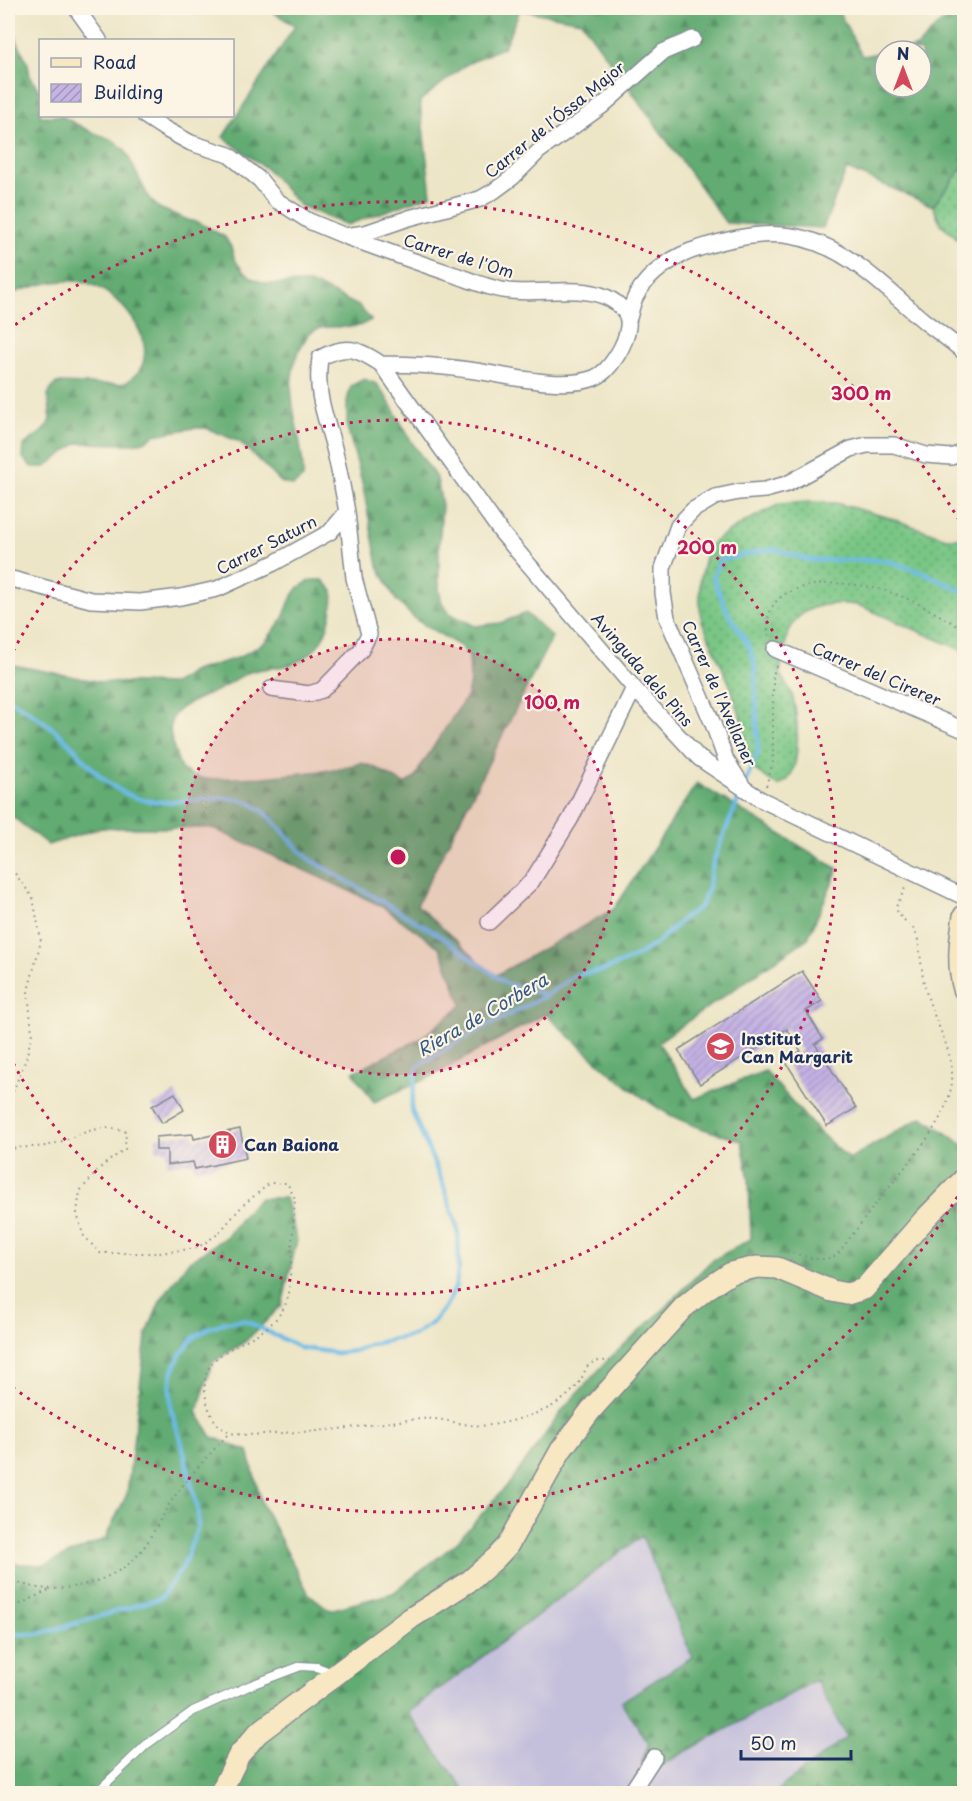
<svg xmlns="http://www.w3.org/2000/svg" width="972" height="1801" font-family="'Playpen Sans',sans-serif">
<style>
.industrial{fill:#c4c0db}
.grass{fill:url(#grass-dots);stroke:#4a7a72;stroke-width:1.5}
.forest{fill:url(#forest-firs);stroke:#3e6d68;stroke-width:1.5}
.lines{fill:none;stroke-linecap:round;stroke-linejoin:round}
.stream{stroke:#6dbbe7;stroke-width:4.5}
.building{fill:url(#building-hatch)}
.lane-casing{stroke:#848a92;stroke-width:10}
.street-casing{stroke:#848a92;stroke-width:18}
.secondary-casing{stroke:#848a92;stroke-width:24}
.path{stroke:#848a92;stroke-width:2;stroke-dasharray:1.5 4.5;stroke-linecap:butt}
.lane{stroke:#fff;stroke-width:8}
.street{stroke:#fff;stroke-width:15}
.secondary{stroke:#f7e8c3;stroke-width:21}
.ring{fill:none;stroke:#c2185b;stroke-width:3;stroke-dasharray:3 6}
.labels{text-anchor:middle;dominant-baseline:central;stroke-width:4.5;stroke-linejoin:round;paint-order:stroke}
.street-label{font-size:16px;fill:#1b2f5e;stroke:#fcf5e5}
.poi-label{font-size:16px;font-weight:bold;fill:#1b2f5e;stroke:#fcf5e5;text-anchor:start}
.water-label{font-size:18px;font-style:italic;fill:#345987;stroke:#fcf5e5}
.centre{fill:#c2185b;stroke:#fcf5e5;stroke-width:3}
.ring-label{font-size:18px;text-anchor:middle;font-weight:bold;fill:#c2185b;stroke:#fcf5e5;stroke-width:4.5;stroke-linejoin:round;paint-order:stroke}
</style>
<defs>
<pattern id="grass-dots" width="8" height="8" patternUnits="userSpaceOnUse" patternTransform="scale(1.5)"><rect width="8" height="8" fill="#79c685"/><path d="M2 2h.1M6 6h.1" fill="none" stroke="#62a170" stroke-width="1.8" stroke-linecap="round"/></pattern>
<pattern id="forest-firs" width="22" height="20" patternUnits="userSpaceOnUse" patternTransform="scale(1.5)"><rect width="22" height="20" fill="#62ab72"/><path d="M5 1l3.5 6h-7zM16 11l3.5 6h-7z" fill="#508c61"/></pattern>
<pattern id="building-hatch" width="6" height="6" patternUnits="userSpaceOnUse" patternTransform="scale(1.5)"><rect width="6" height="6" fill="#c5b3e4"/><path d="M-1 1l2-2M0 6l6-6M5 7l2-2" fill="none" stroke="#9f92bc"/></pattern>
</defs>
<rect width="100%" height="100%" fill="#fcf5e5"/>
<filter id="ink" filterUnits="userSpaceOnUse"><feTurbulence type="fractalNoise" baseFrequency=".0167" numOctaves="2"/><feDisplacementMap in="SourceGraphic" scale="12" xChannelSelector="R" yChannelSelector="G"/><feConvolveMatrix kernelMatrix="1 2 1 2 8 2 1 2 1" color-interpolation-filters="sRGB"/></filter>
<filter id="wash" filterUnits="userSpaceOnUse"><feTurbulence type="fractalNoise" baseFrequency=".008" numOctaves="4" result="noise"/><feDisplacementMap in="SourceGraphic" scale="24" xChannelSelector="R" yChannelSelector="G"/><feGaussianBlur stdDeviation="1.35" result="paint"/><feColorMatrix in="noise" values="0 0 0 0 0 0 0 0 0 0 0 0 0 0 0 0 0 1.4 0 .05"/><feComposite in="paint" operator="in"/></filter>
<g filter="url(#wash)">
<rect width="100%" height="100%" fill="#ece5c6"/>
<path class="industrial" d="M642,1536l50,122 -71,44 28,41 10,24 158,-87 29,57 -72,56h-307l-60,-80z"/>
<path class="grass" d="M964,165v79l-23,-20 -8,-18z
M808,502l28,1 54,15 56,20h18v113l-101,-44c-13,-4 -25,-4 -38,-2 -39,6 -39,36 -45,68 5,8 10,16 13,25 5,20 8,62 -4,80 -2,4 -7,6 -11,8l-23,-16 -6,-12 -7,-37 -12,-36 -28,-64 -2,-13v-27l5,-24 5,-12 10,-8 23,-14 37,-19z"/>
<path class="forest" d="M267,8h570l25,48 23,-4v35h36v-36h-27l23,-4 21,-22 26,-17v157l-31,41 -86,-37 -24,59 -97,-5 -145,-202 -61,-11 -16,37 -37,17 -47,37 11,94 -84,30 -48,-20 -31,-35 -45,-33 72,-111z
M8,21l20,43 2,12 10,16v24h22l27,15 24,9 12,10 24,48 10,10 29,12 12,3 25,14 6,10 4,13 8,11 11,8 14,5 41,-1 13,5 37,18 12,14c-4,2 -8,5 -13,6 -15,3 -36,-4 -49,8 -4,4 -7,12 -10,16 -20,46 6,84 4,128l-10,8 -12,-4 -41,-40 -34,-14h-12l-40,7 -10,7 -13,2 -53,-1 -33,24h-13l-9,-9 1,-13c8,-7 25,-15 26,-27 1,-7 -2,-16 -2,-24l8,-11c13,0 60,3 69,0 5,-2 10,-8 14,-12 21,-31 -21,-79 -51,-88 -23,-7 -59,4 -80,12z
M364,379l13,5 8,11 28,49 24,35 5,26 -3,43v41l3,15 9,10 24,12 25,-3 26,-10 26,24 -135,268 78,71 119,-67 83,-126 141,86 -30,69 -150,104 36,57 71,-28 52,59 32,29 73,-42 42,28v648h-190l72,-56 -30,-57 -158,87 -16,-5 7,-19 -28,-41 71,-45 -50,-121 -234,177 59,80h-459v-230l36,2 61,-26 22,-45 19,-158 14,-35 28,-39 38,-25 19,-24 15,-15h25l12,42 -15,65 -36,36 -33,21 -16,50 15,25 36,14 14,53 47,90 21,16 63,-17 62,-49 57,-64 53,-73 45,-49 53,-48 48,-49 40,-22 -2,-59 -7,-39c-27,-8 -58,-17 -82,-32 -42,-26 -78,-62 -115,-95l-113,62 -58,26 -21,-30 67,-33 42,-34 -22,-57 -60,-43 -168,-77h-112l-52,17 -40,-32v-149l93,18 73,2 20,-13 46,-14 25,-15 17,-22 9,-22 8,-11 12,-7h12l10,11c0,31 -10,64 -44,74 -11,3 -24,3 -36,6 -14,4 -24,14 -37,20 -49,21 -55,24 -35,78l12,7 12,3 58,-2 69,-7 29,-7 13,4 30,17 11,-6 5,-11 46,-70 4,-14 -1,-27 -9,-10 -44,-26 -20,-20 -18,-34 -16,-84 -15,-55v-26l4,-15z"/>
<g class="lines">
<path class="stream" d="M8,698c19,12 39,24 56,40 23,22 34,43 65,57 40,19 88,-8 123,9 25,13 37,40 59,56l128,75 68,49 39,11
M745,783l13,-31 -3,-87 -6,-19 -21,-33 -15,-35 7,-18 53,-11 36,11h76l42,14 37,18
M8,1634h30l16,-4 107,-32 22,-31 15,-40v-16l-16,-67 -11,-34 -1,-19 2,-18 8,-18 13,-17 16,-10 17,-6 18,-2 57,28 36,5 17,-2 18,-7 42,-9 18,-12 15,-19 8,-16 4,-21 -1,-37 -15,-46 -32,-75 6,-42 43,-27 87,-45 28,-20 30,-5 28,-12 24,-15 28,-26 15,-10 8,-17 3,-20 7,-21 24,-58"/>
</g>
<g id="blocks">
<path class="building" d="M802,971l20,30 -16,10 17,28 -8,5 41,64 -29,18 -42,-65 16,-10 -14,-22 -87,55 -22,-34z
M175,1093l9,17 -22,13 -10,-17z
M240,1129l6,29 -51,11 -2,-7 -26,3v-15h-11v-13l37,-3 1,5z"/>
</g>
</g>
<g filter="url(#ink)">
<use href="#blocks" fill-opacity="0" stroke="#848a92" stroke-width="1.5"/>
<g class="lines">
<defs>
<path id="lane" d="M95,1794l51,-49 47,-34 58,-26 50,-19 16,1 10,4 4,6"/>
<path id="street" d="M76,8l23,32
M145,116l20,13 26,14 38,12 31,25 16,20 33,21 36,15 20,-3 44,-15 71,-19 14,-8 19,-14 26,-26 63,-45 61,-54 30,-13
M347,237c36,13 71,26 108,38 15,5 31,12 47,15 33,6 75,-6 104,7 13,6 24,16 22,30 -2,17 -18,45 -34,51 -31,12 -85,-2 -118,-7 -31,-5 -63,-7 -95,-7
M629,318c2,-7 3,-15 7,-22 12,-23 39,-41 64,-48 28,-9 61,-17 91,-12 54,8 93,51 133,85 13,10 27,20 40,31
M8,578l83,22 49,2 41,-5 36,-8 57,-26 56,-31 17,-20c-4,-22 -8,-43 -13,-64 -9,-34 -19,-54 -14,-90 26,-14 37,-10 61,6l120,168 133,156 65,70 61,41 204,98
M775,649l189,81
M271,689l38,5 13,-4 39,-40 8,-16 -15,-56 -7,-66
M742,785l-16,-25 -13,-36 -46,-106 -4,-25v-25l15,-42 15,-16 22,-13 24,-5 26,-2 22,-6 64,-35 16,-4h27l32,10 25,2 13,-5
M489,922l43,-41 39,-63 63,-130
M628,1794l6,-6 20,-31"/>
<path id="secondary" d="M964,916c-4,24 -7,49 0,73
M220,1794l19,-39 19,-22 153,-115 60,-38 25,-22 12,-13 53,-95 30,-40 92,-102 22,-18 26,-17 26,-6 20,1 55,23 15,3 17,-5 60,-69 40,-41"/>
</defs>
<use href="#lane" class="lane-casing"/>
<use href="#street" class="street-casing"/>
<use href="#secondary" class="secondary-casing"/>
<path class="path" d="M706,32l7,-16 -6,-8
M769,636c-13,-62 79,-57 117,-45 27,8 54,24 78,39
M766,786l7,-24v-87l4,-11
M8,864l25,34 8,43 -13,50 4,42 -6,26 -14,35 1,25 -3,30
M8,1150c11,-4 25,-2 37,-4 27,-5 54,-27 81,-14l-1,17 -23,17 -22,25 -3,22 6,22 17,18h60l37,-5 21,-14 25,-29 27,-22h17l8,15 -6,95c-12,54 -79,45 -84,87 -2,18 6,47 26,53 16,4 34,0 50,0 15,-1 30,-1 45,-3 32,-2 63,-9 95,-11 17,-2 32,4 49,6 21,3 47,-5 67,-12 15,-5 35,-18 43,-32 4,-6 5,-15 12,-18 5,-3 12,-2 18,-2
M787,1251c17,5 34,13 50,4 16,-21 31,-41 47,-62 24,-30 65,-73 68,-112 2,-30 -16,-56 -24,-83 -7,-19 -6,-39 -10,-58 -5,-21 -19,-17 -22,-33l10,-21
M8,1580c10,3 20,6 31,8 30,4 76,-8 97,-31 15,-16 22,-36 34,-54 17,-25 39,-48 59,-70
M8,1602l12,2 31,-15"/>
<use href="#lane" class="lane"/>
<use href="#street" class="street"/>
<use href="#secondary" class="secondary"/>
</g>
</g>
<circle cx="398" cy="857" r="218" fill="#c2185b" fill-opacity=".12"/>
<g class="ring">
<circle cx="398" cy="857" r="218"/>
<path d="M9 659A437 437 0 1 1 9 1055"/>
<path d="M962 1189A655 655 0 0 1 8 1384M8 330A655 655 0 0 1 962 525"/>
</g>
<defs>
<symbol id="school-disc" viewBox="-11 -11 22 22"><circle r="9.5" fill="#d1495b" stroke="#fcf5e5"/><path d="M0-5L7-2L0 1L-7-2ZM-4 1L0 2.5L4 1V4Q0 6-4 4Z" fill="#fff"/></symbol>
<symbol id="building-disc" viewBox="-11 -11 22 22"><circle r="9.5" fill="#d1495b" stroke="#fcf5e5"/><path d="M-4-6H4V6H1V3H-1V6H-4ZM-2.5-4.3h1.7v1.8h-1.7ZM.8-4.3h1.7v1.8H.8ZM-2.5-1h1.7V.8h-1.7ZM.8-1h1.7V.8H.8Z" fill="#fff"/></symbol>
</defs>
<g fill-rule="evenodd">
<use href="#school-disc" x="704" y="1030" width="33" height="33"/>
<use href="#building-disc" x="206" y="1128" width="33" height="33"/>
</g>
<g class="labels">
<g class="street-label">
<text transform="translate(554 119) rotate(-39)">Carrer de l'Óssa Major</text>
<text transform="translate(459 255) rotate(17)">Carrer de l'Om</text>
<text transform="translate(266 544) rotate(-27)">Carrer Saturn</text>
<text transform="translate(643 669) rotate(49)">Avinguda dels Pins</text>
<text transform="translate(877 673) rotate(23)">Carrer del Cirerer</text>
<text transform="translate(720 693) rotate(66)">Carrer de l'Avellaner</text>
</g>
<g class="poi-label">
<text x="741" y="1038">Institut<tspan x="741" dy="18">Can Margarit</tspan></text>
<text x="244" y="1144">Can Baiona</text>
</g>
<g class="water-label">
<text transform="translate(482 1014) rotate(-30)">Riera de Corbera</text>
</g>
</g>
<circle cx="398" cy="857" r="9" class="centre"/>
<g class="ring-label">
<text x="861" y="400">300 m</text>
<text x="707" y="554">200 m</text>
<text x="552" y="709">100 m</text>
</g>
<rect width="972" height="1801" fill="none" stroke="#fcf5e5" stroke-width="30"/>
<rect x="39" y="39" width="195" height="78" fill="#fcf5e5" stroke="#a2a6af" stroke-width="1.5"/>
<rect x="51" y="58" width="30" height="9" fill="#f7e8c3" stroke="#a2a6af" stroke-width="1.5"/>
<text x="93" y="69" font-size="18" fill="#1b2f5e">Road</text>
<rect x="51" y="84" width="30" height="18" fill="url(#building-hatch)" stroke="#a2a6af" stroke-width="1.5"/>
<text x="93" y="99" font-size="18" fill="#1b2f5e">Building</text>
<g transform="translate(903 69)"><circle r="28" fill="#fcf5e5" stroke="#a2a6af" stroke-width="1.5"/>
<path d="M0-4.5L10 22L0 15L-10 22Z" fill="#d1495b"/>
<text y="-9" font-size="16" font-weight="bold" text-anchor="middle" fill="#1b2f5e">N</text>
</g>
<path d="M741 1750v9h110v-9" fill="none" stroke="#1b2f5e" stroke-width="3"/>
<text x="750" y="1750" font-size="18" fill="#1b2f5e" stroke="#fcf5e5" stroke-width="4.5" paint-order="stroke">50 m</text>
</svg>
